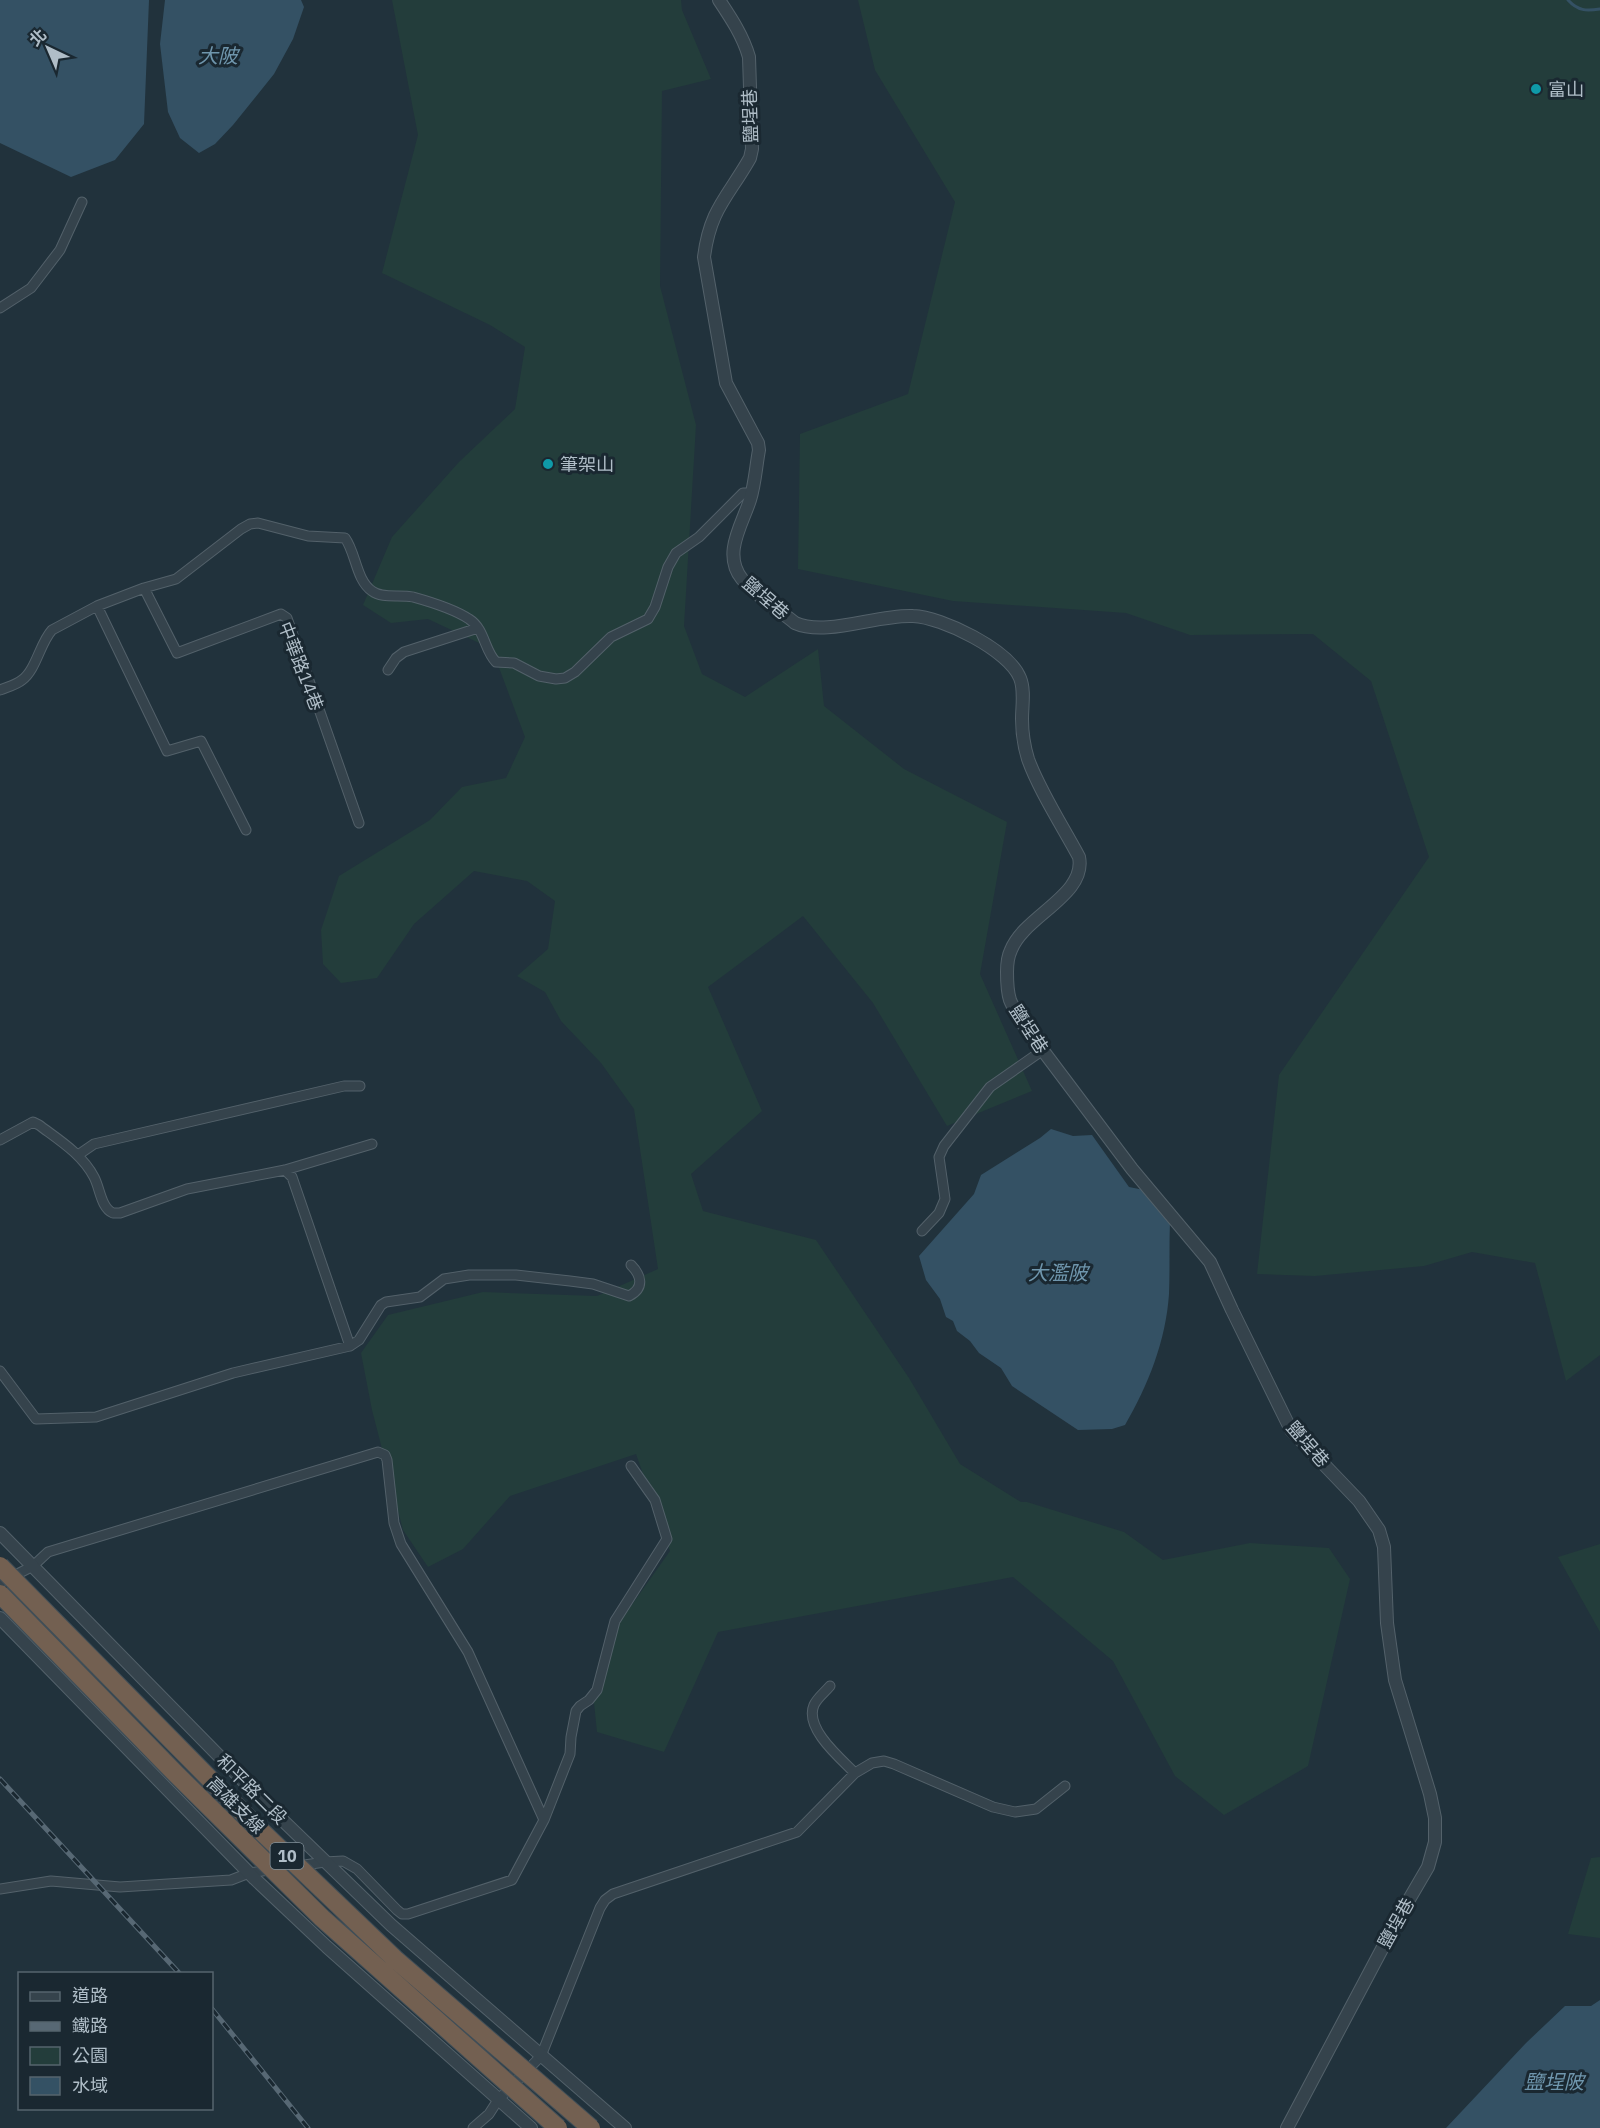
<svg xmlns="http://www.w3.org/2000/svg" width="1600" height="2128" font-family="'IBM Plex Sans','Noto Sans TC',sans-serif">
<style>
.green{fill:#233d3b}
.water{fill:#345164}
.lines{fill:none;stroke-linecap:round;stroke-linejoin:round}
.stream{stroke:#345164;stroke-width:3}
.minor-casing{stroke:#53616a;stroke-width:11}
.tertiary-casing{stroke:#53616a;stroke-width:14}
.minor{stroke:#35434c;stroke-width:9}
.tertiary{stroke:#35434c;stroke-width:12}
.rail-casing{stroke:#576874;stroke-width:5}
.rail{stroke:#1a2831;stroke-width:3;stroke-dasharray:9;stroke-linecap:butt}
.motorway-bridge-casing{stroke:#404e57;stroke-width:20;stroke-linecap:butt}
.motorway-bridge{stroke:#736051;stroke-width:18}
.culture-dot{fill:#0f9aa8;stroke:#1a2831;stroke-width:2}
.labels{text-anchor:middle;dominant-baseline:central;stroke-width:6;stroke-linejoin:round;paint-order:stroke}
.shield{fill:#1a2831;stroke:#83919b;stroke-width:1.5}
.shield-label{font-size:16px;font-weight:bold;fill:#b0bec8}
.poi-label{font-size:18px;fill:#b0bec8;stroke:#1a2831;text-anchor:start}
.street-label{font-size:18px;fill:#b0bec8;stroke:#1a2831}
.water-label{font-size:20px;font-style:italic;fill:#6f96ad;stroke:#1a2831}
</style>
<rect width="100%" height="100%" fill="#21323c"/>
<path class="green" d="M392,0h289l1,10 29,69 -49,12 -2,195 36,139 -12,201 18,48 43,23 73,-48 6,57 80,63 103,53 -27,152 52,117 -85,35 -74,-123 -70,-87 -95,71 54,124 -71,63 12,37 113,29 93,138 51,86 61,38h6l97,30 39,28 87,-17 79,5 21,31 -42,187 -84,49 -49,-39 -62,-115 -100,-84 -295,55 -54,120 -67,-20 -4,-39 11,-49 66,-93 -34,-97 -126,42 -47,53 -35,18 -25,-37 -31,-120 -11,-57 27,-38 95,-23 114,4 61,-27 -24,-160 -33,-46 -40,-42 -16,-29 -28,-16 31,-27 7,-48 -28,-20 -53,-10 -60,53 -37,54 -36,5 -18,-19 -2,-34 18,-54 91,-56 32,-33 44,-9 19,-41 -33,-88 -64,-30 -37,4 -28,-18 29,-68 67,-75 56,-53 10,-62 -35,-22 -108,-52 36,-138z
M858,0h742v1355l-34,26 -31,-118 -63,-11 -48,14 -109,10 -58,-2 22,-199 150,-218 -58,-176 -58,-47 -123,1 -64,-22 -173,-12 -155,-32 2,-135 108,-40 47,-192 -80,-132z
M1600,1544v88l-42,-75z
M1600,1857v81l-32,-4 23,-76z"/>
<path class="water" d="M0,0h149l-5,124 -29,36 -44,17 -71,-34z
M165,0h136l3,7 -11,32 -19,35 -41,51 -18,19 -16,9 -19,-15 -12,-26 -8,-68z
M1051,1129l22,7 19,-1 37,52 15,3 26,30c-1,25 0,50 -1,74 -3,46 -21,92 -44,131l-13,4 -34,1 -66,-44 -11,-18 -22,-15 -9,-12 -13,-10 -4,-10 -7,-4 -6,-18 -14,-19 -7,-24 55,-62 7,-19 59,-37z
M1600,2000v128h-154l80,-85 39,-37h26z"/>
<g class="lines">
<path class="stream" d="M1568,0c10,11 18,11 32,9"/>
<defs>
<path id="minor" d="M0,308l31,-20 29,-38 22,-48
M144,588l33,65 104,-39 6,4 72,205
M97,606l70,145 34,-10 45,89
M388,670l8,-12 8,-6 74,-24
M0,690c7,-3 16,-5 22,-10 14,-10 18,-37 30,-50l45,-24 47,-18 32,-9 65,-50 9,-5 8,-1 50,13 37,2c11,15 11,42 27,53 10,8 28,3 41,6 18,5 41,12 56,22 16,10 15,31 27,43l18,1 25,13 17,3 9,-1 10,-6 36,-35 37,-18 7,-12 13,-40 8,-14 23,-16 44,-44h4l3,6
M0,1140l33,-18 6,3c20,15 43,29 55,52 6,11 7,31 19,36h7l67,-24 98,-19 87,-26
M78,1155l16,-11 250,-58h16
M285,1170l7,7 58,169
M922,1231l17,-18 6,-14 -6,-42 5,-11 46,-59 53,-37
M0,1371l36,48 60,-2 137,-44 117,-27 9,-6 22,-35 5,-3 34,-5 24,-18 25,-4h47l54,6 23,3 36,12c16,-8 12,-21 2,-31
M0,1583l33,-17 15,-14 330,-100 7,3 2,5 7,63 7,21 67,108 76,168
M830,1686c-5,6 -13,12 -16,19 -10,23 26,53 41,68
M0,1889l51,-8 69,6 111,-7 18,-7 76,-11 18,-1 14,8 40,41 5,4h6l104,-34 32,-60 26,-66 1,-17 5,-26 4,-5 9,-6 8,-10 18,-69 52,-82 -12,-39 -24,-34
M473,2128l16,-14 9,-14 43,-44 59,-148 5,-8 8,-6 184,-62 58,-59 17,-10 12,-2 10,3 99,43 22,5 21,-3 29,-23"/>
<path id="tertiary" d="M719,0c12,18 24,36 30,57l3,92 -2,9c-22,39 -40,51 -46,99l22,126 32,60 1,7c-3,16 -4,34 -9,50 -8,25 -28,54 -8,79 14,17 36,30 53,44 31,14 83,-9 118,-7 29,1 96,34 107,62 5,12 2,28 2,41 0,13 2,27 6,40 11,31 35,68 51,98 8,38 -55,59 -68,93 -3,6 -4,15 -4,22 0,9 0,19 3,28 3,8 9,16 13,24l109,145 78,93 22,48 59,120 68,71 20,29 5,17 3,76 8,57 35,114 5,24v24l-7,25 -28,48 -113,213
M0,1533l271,276 120,116 234,203
M0,1618l255,261 72,68 204,181"/>
</defs>
<use href="#minor" class="minor-casing"/>
<use href="#tertiary" class="tertiary-casing"/>
<use href="#minor" class="minor"/>
<use href="#tertiary" class="tertiary"/>
<defs>
<path id="rail" d="M0,1779l180,195
M212,2009l96,119"/>
</defs>
<use href="#rail" class="rail-casing"/>
<use href="#rail" class="rail"/>
<defs>
<path id="motorway-bridge" d="M0,1566l260,264 135,129 196,169
M0,1594l176,180 146,144 236,210"/>
</defs>
<use href="#motorway-bridge" class="motorway-bridge-casing"/>
<use href="#motorway-bridge" class="motorway-bridge"/>
</g>
<g class="culture-dot">
<circle cx="1536" cy="89" r="6"/>
<circle cx="548" cy="464" r="6"/>
</g>
<g class="labels">
<rect class="shield" x="270.5" y="1843" width="33" height="26" rx="4.5"/>
<g class="shield-label">
<text x="287" y="1856">10</text>
</g>
<g class="poi-label">
<text x="1548" y="89">富山</text>
<text x="560" y="464">筆架山</text>
</g>
<g class="street-label">
<text transform="translate(750 116) rotate(-92)">鹽埕巷</text>
<text transform="translate(766 598) rotate(41)">鹽埕巷</text>
<text transform="translate(301 666) rotate(69)">中華路14巷</text>
<text transform="translate(1029 1029) rotate(57)">鹽埕巷</text>
<text transform="translate(1308 1444) rotate(49)">鹽埕巷</text>
<text transform="translate(252 1789) rotate(45)">和平路二段</text>
<text transform="translate(236 1805) rotate(45)">高雄支線</text>
<text transform="translate(1396 1923) rotate(-61)">鹽埕巷</text>
</g>
<g class="water-label">
<text x="218" y="55">大陂</text>
<text x="1058" y="1272">大濫陂</text>
<text x="1554" y="2081">鹽埕陂</text>
</g>
</g>
<rect x="18" y="1972" width="195" height="138" fill="#1a2831" stroke="#56646d" stroke-width="1.5"/>
<rect x="30" y="1992" width="30" height="9" fill="#35434c" stroke="#56646d" stroke-width="1.5"/>
<text x="72" y="2002" font-size="18" fill="#b0bec8">道路</text>
<rect x="30" y="2022" width="30" height="9" fill="#576874" stroke="#56646d" stroke-width="1.5"/>
<text x="72" y="2032" font-size="18" fill="#b0bec8">鐵路</text>
<rect x="30" y="2047" width="30" height="18" fill="#233d3b" stroke="#56646d" stroke-width="1.5"/>
<text x="72" y="2062" font-size="18" fill="#b0bec8">公園</text>
<rect x="30" y="2077" width="30" height="18" fill="#345164" stroke="#56646d" stroke-width="1.5"/>
<text x="72" y="2092" font-size="18" fill="#b0bec8">水域</text>
<g transform="translate(48 48) rotate(316)" stroke="#1a2831" stroke-width="4.5" paint-order="stroke">
<path d="M0-4.5L10 22L0 15L-10 22Z" fill="#b0bec8"/>
<text y="-9" font-size="16" font-weight="bold" text-anchor="middle" fill="#b0bec8">北</text>
</g>
</svg>
